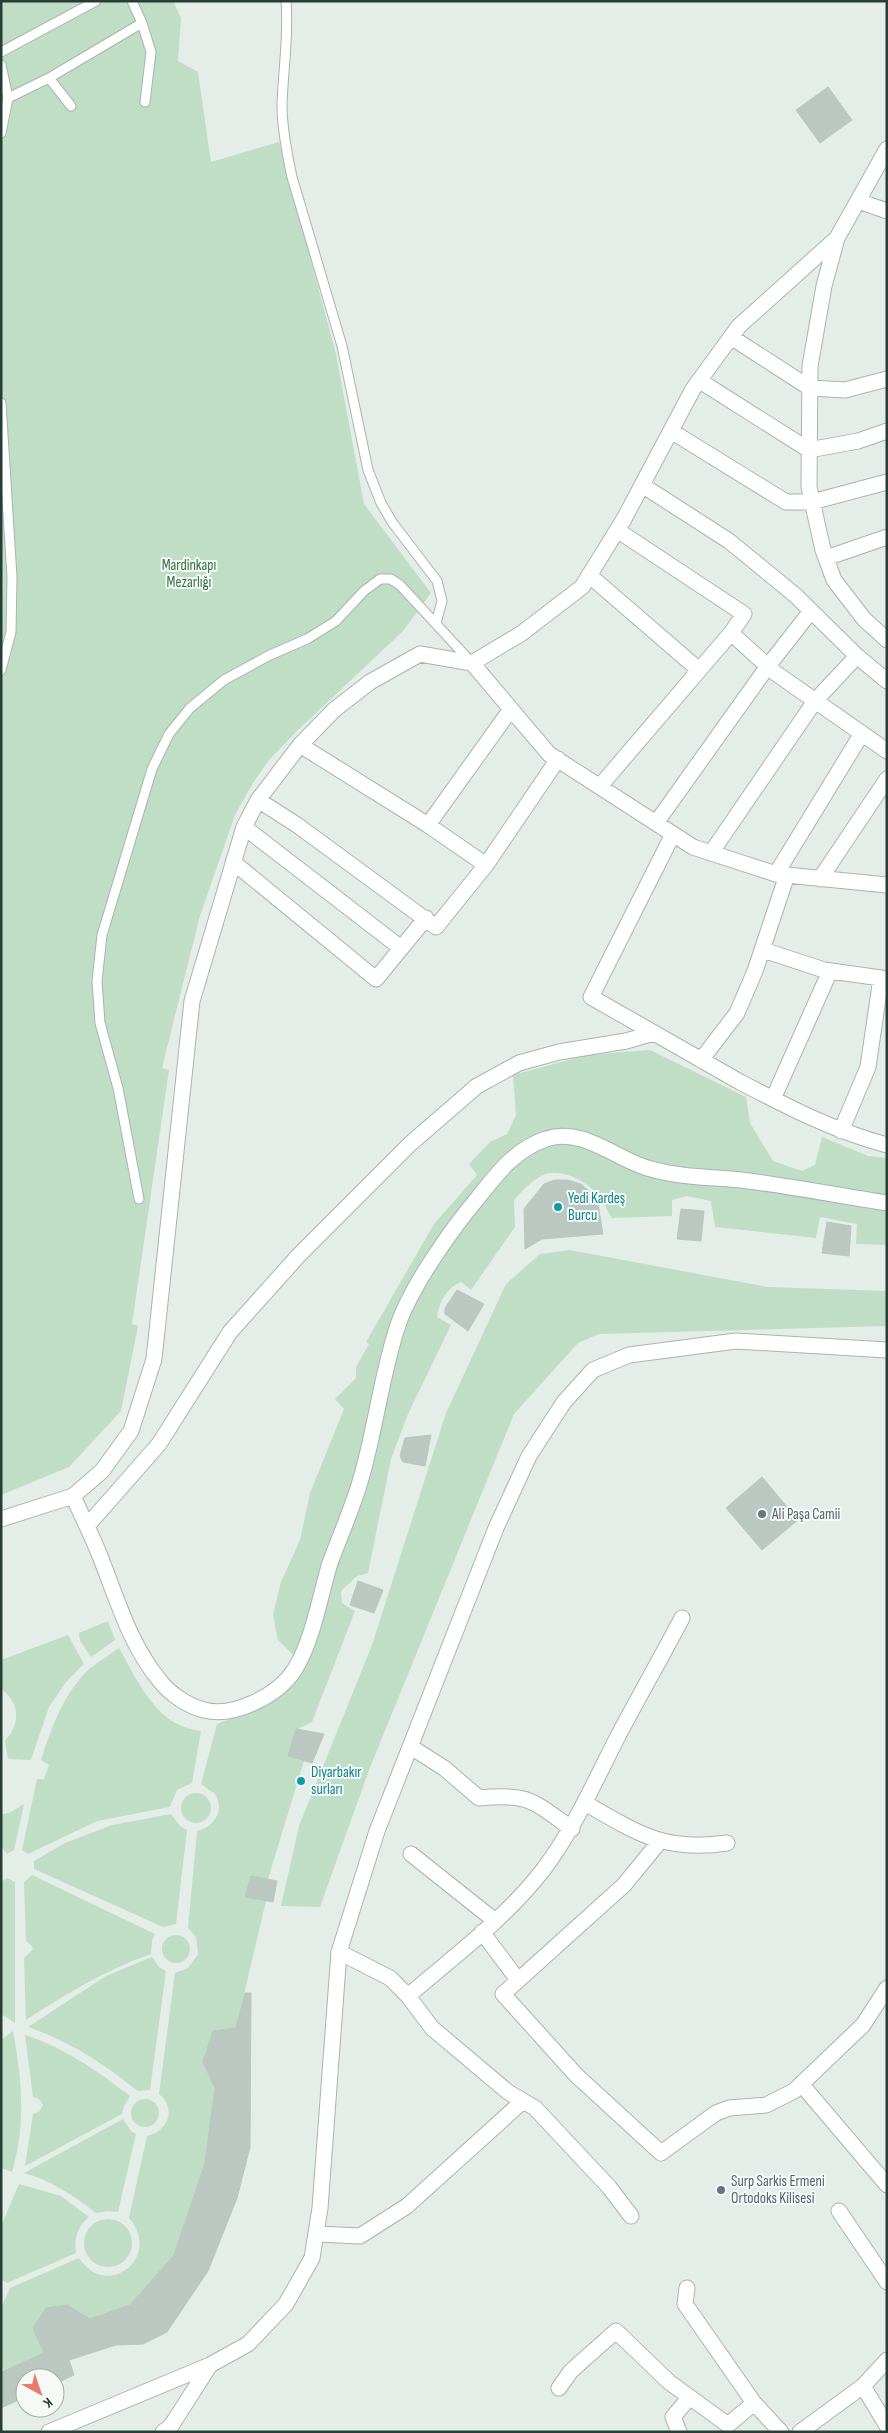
<svg xmlns="http://www.w3.org/2000/svg" width="888" height="2433" font-family="'Sofia Sans Condensed',sans-serif">
<style>
.green{fill:#c0ddc5}
.building{fill:#bbc8c2;stroke:#b8c7bf}
.lines{fill:none;stroke-linecap:round;stroke-linejoin:round}
.service-casing{stroke:#a8b5af;stroke-width:11}
.minor-casing{stroke:#a8b5af;stroke-width:17}
.tertiary-casing{stroke:#a8b5af;stroke-width:17}
.service{stroke:#fff;stroke-width:9}
.minor{stroke:#fff;stroke-width:15}
.tertiary{stroke:#fff;stroke-width:15}
.culture-dot{fill:#0f9aa8;stroke:#f6faf7;stroke-width:2}
.worship-dot{fill:#6b7280;stroke:#f6faf7;stroke-width:2}
.labels{text-anchor:middle;dominant-baseline:central;stroke-width:4;stroke-linejoin:round;paint-order:stroke}
.park-label{font-size:15px;fill:#327245;stroke:#f6faf7}
.culture-label{font-size:15px;fill:#0d838f;stroke:#f6faf7;text-anchor:start}
.worship-label{font-size:15px;fill:#5b616d;stroke:#f6faf7;text-anchor:start}
</style>
<rect width="100%" height="100%" fill="#e5ede9"/>
<path class="green" d="M1,1h172l8,17 -3,43 20,11 13,90 68,-20 57,212 28,150 67,89 -28,38 -105,99 -29,30 -16,23 -18,32 -35,101 -38,152 7,2 -37,254 6,2 -17,85 -52,56 -68,28z
M650,1050l96,47 4,26 23,38 29,10 13,-6 7,-28 46,19 19,2v87l-31,-1 1,-20 -37,-7 -4,21 -101,-11 -4,-26 -24,-5 -15,4v16l-60,2c-5,-7 -8,-16 -14,-23 -11,-14 -38,-28 -55,-20 -12,6 -20,15 -29,25l1,27 -44,63 -10,-8c-14,6 -22,19 -24,35l14,8 -43,89 -17,45 -23,114 -11,3 -16,15 1,12 13,8 -43,111 -16,8 -8,26 16,5 -36,118 -17,-3 -6,21 21,4 -30,127 -23,3 -10,31 12,26 -10,75 -31,92 -44,50 -40,14 -23,-14 -21,3 -13,20 11,25 -40,17 -3,-3v-59l9,-20 69,-30c28,43 84,-1 50,-40l18,-82c21,-5 30,-27 12,-42l16,-121 13,-5 10,-14 -2,-17 -8,-9 9,-97c17,-4 28,-20 18,-37l-14,-10 16,-60c32,-12 67,-30 88,-58l-27,-26 -5,-25 8,-33 19,-42 10,-47 34,-84 -9,-10 21,-21v-11l13,-23 -3,-2 68,-118 43,-49 -8,-11 21,-22 17,-8 9,-19 -3,-40 74,-20z
M570,1250l198,37 119,4v35l-288,8 -21,9 -64,71 -145,356 -49,137 -39,-1 18,-80 73,-181 74,-232 60,-129 34,-30z
M108,1621l7,19 -24,17 -11,-16 -1,-8z
M68,1635l16,29 -18,18 -17,25 -18,53 -23,-1 -3,-18c15,-17 16,-38 -4,-52v-29z
M119,1648c15,26 33,67 63,78 6,3 13,4 19,5l-9,52 -15,7 -7,17 -73,14 -69,33 -6,-4 15,-71h7l5,-14 -8,-5c10,-31 22,-65 46,-89 9,-8 21,-15 32,-23z
M181 1808a15 15 0 1 1 30 0a15 15 0 1 1-30 0Z
M24,1804l-10,46 -7,4 -6,-8v-31l10,-3z
M171,1814l9,12 7,4 -11,94 -13,3 -129,-58v-8l31,-18 47,-18z
M32,1875l123,59 -3,6 -1,14c-46,16 -85,40 -125,66l-2,-62 9,-9 -2,-4 -5,-4 -2,-59z
M7,1878l8,4v141l-14,-9v-132z
M162 1949a14 14 0 1 1 28 0a14 14 0 1 1-28 0Z
M152,1957l7,10 7,4 -16,119 -12,1c-34,-27 -69,-50 -110,-64l78,-51z
M13,2031c9,48 13,93 -1,141l-11,-4v-128z
M25,2035c40,13 71,35 105,61l-6,10 -2,8 -97,52 8,-52 6,-2 4,-7 -4,-6 -6,-2z
M131 2113a14 14 0 1 1 28 0a14 14 0 1 1-28 0Z
M123,2119l8,12 5,3 -18,78 -11,-1 -11,2c-23,-18 -44,-32 -72,-40z
M19,2184l42,12 28,21c-12,10 -15,21 -13,36l-69,30 -6,-4v-53z
M84 2243a24 24 0 1 1 48 0a24 24 0 1 1-48 0Z"/>
<path class="building" d="M828,87l24,33 -32,23 -24,-33z
M555,1180h12l14,4 9,8 8,12 5,30 -61,5 -17,10 -1,-40 20,-25z
M681,1209l23,2 -3,30 -24,-2z
M827,1222l24,4 -2,30 -27,-3z
M457,1290l27,14 -16,27 -23,-17v-6z
M431,1435l-6,31 -22,-4 -3,-6 5,-18z
M762,1477l36,43 -36,30 -36,-42z
M358,1581l25,9 -9,23 -24,-8z
M296,1729l28,5 -12,29 -24,-7z
M251,1876l26,5 -4,21 -28,-5z
M245,1993h6l-1,154 -13,51 -29,73 -41,61 -24,12 -27,1 -47,15 5,15 -19,9v-6h-30v19l-24,11v-36l43,-19 -11,-25 13,-20 21,-3 23,14 40,-14 44,-50 31,-92 10,-75 -12,-26 10,-31 23,-3z"/>
<g class="lines">
<defs>
<path id="service" d="M132,1l10,22 9,29 -6,50
M286,1c3,35 -3,69 -4,104 0,24 5,49 10,72l50,169 26,124 13,33 11,19 45,59 5,20 -6,22
M1,52l95,-51
M1,65l7,33 -7,35
M49,78l22,28
M8,98l41,-20 93,-55
M1,403l11,174 -1,55 -10,38
M139,1199l-21,-111 -18,-65 -3,-42 5,-46 50,-166 17,-35 21,-26 34,-28 46,-25 37,-16 29,-18 28,-30 16,-12h11l9,6 72,78"/>
<path id="minor" d="M858,201l29,10
M837,238l-13,48 -14,80 -1,121 14,63 11,30 30,39 23,21
M731,337l79,51 35,2 42,-11
M700,381l109,69 49,-9 29,-10
M671,431l115,71h26l75,-20
M642,485l87,56 66,54 62,61 -42,45 -104,152
M617,530l127,84 -13,19
M826,558l61,-21
M589,575l110,95
M857,656l30,25
M472,663l50,-30 60,-46 42,-68 69,-130 46,-63 98,-88 50,-89
M300,745l128,80 58,40 72,-106
M600,786l131,-153 43,39 113,79
M258,800l39,25 139,102 50,-62
M656,823l112,-157 43,-55
M428,825l83,-116
M244,827l157,121
M673,834l-82,163c50,28 99,57 149,85 48,25 94,49 147,63
M233,862l143,117 50,-61
M776,874l85,-139
M820,879l67,-100
M763,950l61,20 57,8 -13,89 -27,64
M701,1060l36,-47 18,-42 32,-96
M773,1099l57,-128
M73,1496c9,20 19,40 27,60 17,43 30,89 60,125 10,13 28,25 44,29 30,8 75,-15 91,-41 18,-29 25,-73 35,-106 10,-27 22,-54 30,-81 16,-53 21,-108 39,-160 14,-38 52,-92 78,-123 19,-24 38,-50 69,-60 37,-13 72,22 105,30 32,9 66,8 98,12 46,6 92,15 138,22
M1,1519l72,-23 29,-25 29,-40 23,-72 38,-358 52,-174 14,-27 42,-55 34,-35 36,-28 50,-28 52,9 77,91 144,93 83,27 111,11
M87,1526l72,-82 71,-112 69,-77 111,-111 67,-58 42,-23 40,-11 67,-11 28,-8
M411,1747l33,21 35,30c50,-5 54,3 93,31
M585,1803c52,30 79,49 142,40
M660,1841l-36,44 -121,109 73,81 85,78 55,-40 13,-5 37,-3 28,-14 69,-66 24,-37
M411,1854l83,66
M482,1932l36,48
M339,1952l51,26 18,18 24,32 76,64 27,16 74,79 22,29
M408,1996c46,-40 98,-78 135,-126 31,-41 51,-87 74,-132 21,-40 44,-80 65,-120
M802,2085l85,100
M839,2211l48,71
M317,2234l43,2 47,-30 116,-105
M687,2288l-2,16 69,99 27,29
M887,2360l-24,26 24,40
M559,2388l12,-17 45,-40 53,51 59,43 26,-22
M679,2432l-6,-15 16,-19
M800,2432l63,-46"/>
<path id="tertiary" d="M49,2432l161,-67 38,-21 38,-40 26,-46 8,-50 19,-256 38,-121 119,-303 33,-72 35,-54 29,-32 36,-15 107,-14 151,9
M163,2432l8,-6 39,-61"/>
</defs>
<use href="#service" class="service-casing"/>
<use href="#minor" class="minor-casing"/>
<use href="#tertiary" class="tertiary-casing"/>
<use href="#service" class="service"/>
<use href="#minor" class="minor"/>
<use href="#tertiary" class="tertiary"/>
</g>
<g class="culture-dot">
<circle cx="558" cy="1207" r="5"/>
<circle cx="301" cy="1781" r="5"/>
</g>
<g class="worship-dot">
<circle cx="762" cy="1514" r="5"/>
<circle cx="721" cy="2190" r="5"/>
</g>
<g class="labels">
<g class="park-label">
<text x="189" y="565">Mardinkapı<tspan x="189" dy="17">Mezarlığı</tspan></text>
</g>
<g class="culture-label">
<text x="568" y="1198">Yedi Kardeş<tspan x="568" dy="17">Burcu</tspan></text>
<text x="311" y="1772">Diyarbakır<tspan x="311" dy="17">surları</tspan></text>
</g>
<g class="worship-label">
<text x="772" y="1514">Ali Paşa Camii</text>
<text x="731" y="2181">Surp Sarkis Ermeni<tspan x="731" dy="17">Ortodoks Kilisesi</tspan></text>
</g>
</g>
<rect width="888" height="2433" fill="none" stroke="#263e35" stroke-width="5"/>
<g transform="translate(40 2393) rotate(140)"><circle r="24" fill="#f6faf7" stroke="#a3afa9"/>
<path d="M0-4L9 19L0 12L-9 19Z" fill="#e87b69"/>
<text y="-8" font-size="14" font-weight="bold" text-anchor="middle" fill="#263e35">K</text>
</g>
</svg>
